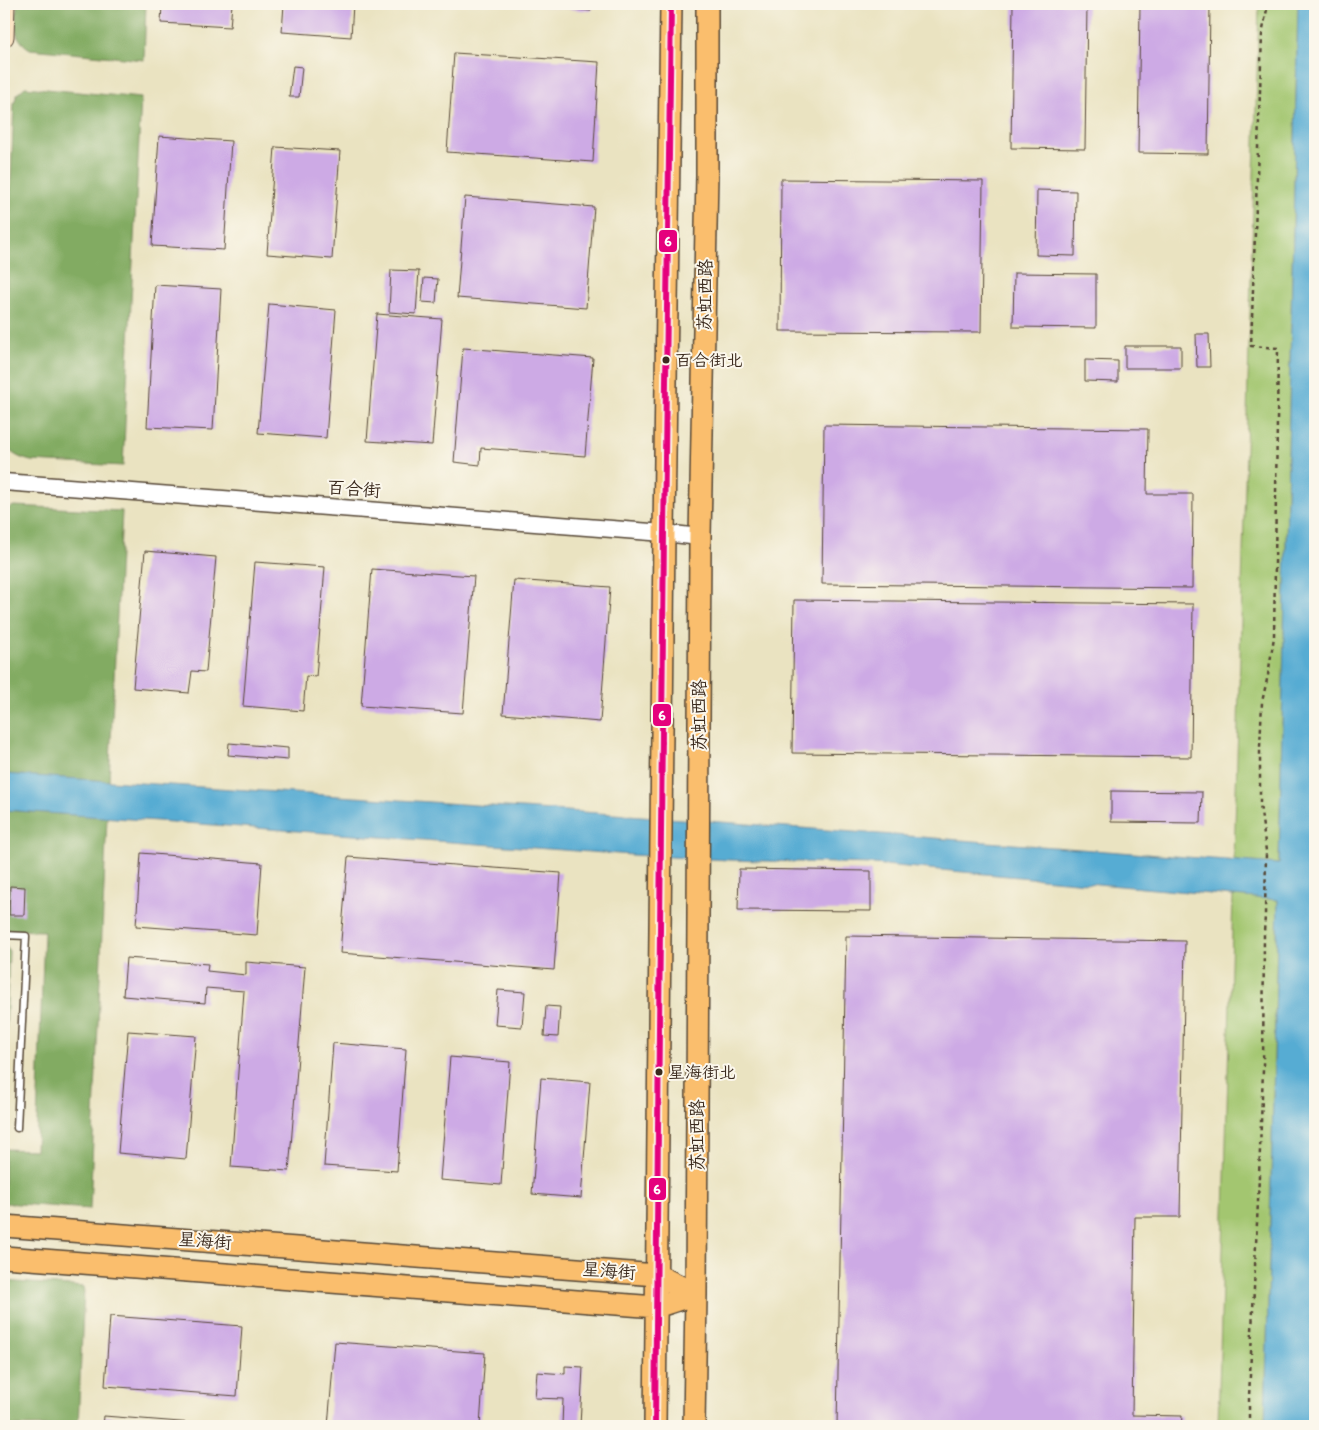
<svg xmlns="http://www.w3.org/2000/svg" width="1319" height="1430" font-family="Itim,'LXGW WenKai TC',sans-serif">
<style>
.green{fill:#a3c66f;stroke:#6f7846}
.forest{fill:#82ab62;stroke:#5e6a40}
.water{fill:#57acd3;stroke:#496b78}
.building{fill:#cdaae5}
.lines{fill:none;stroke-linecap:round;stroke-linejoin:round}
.service-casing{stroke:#554636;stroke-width:9}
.tertiary-casing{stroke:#554636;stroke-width:19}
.secondary-casing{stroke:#554636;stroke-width:21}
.primary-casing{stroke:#554636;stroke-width:24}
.path{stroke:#554636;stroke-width:2.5;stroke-dasharray:4 4;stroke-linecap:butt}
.service{stroke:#fff;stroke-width:6}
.tertiary{stroke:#fff;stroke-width:16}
.secondary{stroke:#fde5c5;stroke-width:19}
.primary{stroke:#fabe6d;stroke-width:21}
.bus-1-casing{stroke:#fbf7ec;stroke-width:10}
.bus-1{stroke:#e5007d;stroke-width:6}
.bus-dot{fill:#3b2a1e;stroke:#fbf7ec;stroke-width:2}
.labels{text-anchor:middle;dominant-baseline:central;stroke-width:4;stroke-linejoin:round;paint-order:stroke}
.bus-label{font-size:17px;fill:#3b2a1e;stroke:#fbf7ec;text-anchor:start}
.street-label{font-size:18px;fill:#3b2a1e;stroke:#fbf7ec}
.line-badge{stroke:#fbf7ec;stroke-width:2}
.badge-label{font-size:14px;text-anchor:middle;font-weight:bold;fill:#fff}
</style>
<rect width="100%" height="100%" fill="#fbf7ec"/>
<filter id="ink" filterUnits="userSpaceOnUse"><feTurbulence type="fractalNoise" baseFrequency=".02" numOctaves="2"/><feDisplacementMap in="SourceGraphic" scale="10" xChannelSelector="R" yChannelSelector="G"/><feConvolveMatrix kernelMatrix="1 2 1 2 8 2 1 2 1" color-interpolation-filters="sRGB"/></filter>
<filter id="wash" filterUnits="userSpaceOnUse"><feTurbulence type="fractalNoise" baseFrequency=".0096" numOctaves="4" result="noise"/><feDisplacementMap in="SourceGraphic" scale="20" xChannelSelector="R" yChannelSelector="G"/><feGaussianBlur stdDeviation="1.12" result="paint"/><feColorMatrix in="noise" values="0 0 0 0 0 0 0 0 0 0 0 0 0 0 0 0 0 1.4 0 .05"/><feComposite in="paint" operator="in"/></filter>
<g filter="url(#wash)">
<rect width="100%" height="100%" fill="#eae3c1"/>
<path class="green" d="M1259,4h39l-19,860 -45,-3z
M1233,896l45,3 -13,527h-47z"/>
<path class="forest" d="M17,4h129l-2,56 -114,-11c-19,-12 -14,-26 -13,-45z
M25,87l116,11 -18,368 -92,-5c-12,-3 -20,-7 -27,-17v-90l10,-251 3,-9z
M14,506l108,5 -13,271 -105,-8v-260l3,-5z
M4,810l103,7 -17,392 -86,-6v-54l32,1 8,-219 -40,-1z
M4,943l5,8 -5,141z
M4,1281l80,6 -6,139h-74z"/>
<path class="water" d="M1298,4h17v1422h-50l13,-526 -405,-36 -144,-4 -97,-5 -628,-45v-36l624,41 651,49z"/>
<g id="blocks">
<path class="building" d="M162,4h70l-2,23 -69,-4z
M284,4h69l-2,33 -69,-5z
M530,4h62l-1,7 -61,-6z
M1013,4h74l-2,145 -74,-1z
M1140,4h70l-2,150 -70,-1z
M454,53l145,9 -6,100 -146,-10z
M293,66l9,1 -3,30h-10z
M159,136l72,5 -7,109 -72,-4z
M275,147l65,4 -8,108 -65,-5z
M781,179l202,2 -2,151 -201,-1z
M1037,190l39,1 -1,65 -39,-1z
M465,197l129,10 -8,101 -129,-10z
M391,270l28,1 -3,43 -27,-2z
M1014,273l82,1v54l-83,-1z
M424,278l14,1 -2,24 -14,-1z
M155,285l66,4 -8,141 -66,-3z
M269,304l67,6 -10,128 -68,-5z
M377,314l65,5 -10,126 -65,-4z
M1196,334h13l1,33h-13z
M1125,346h56v22h-56z
M463,348l130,10 -8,98 -104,-8 -1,17 -26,-3z
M1085,360l33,1v21l-33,-1z
M824,425l324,4 -1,65h46l-1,94 -370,-4z
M145,551l71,6 -10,115 -14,-1 -3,22 -56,-5z
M255,562l70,5 -9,110 -10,-1 -3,35 -60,-5z
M372,569l102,7 -11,137 -102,-7z
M514,580l96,7 -10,135 -97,-8z
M794,600l399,4 -2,153 -399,-4z
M229,743l59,5v12l-60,-5z
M1111,791l91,1 -1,31 -90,-1z
M141,853l121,10 -5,72 -121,-9z
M348,857l213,16 -7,97 -214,-17z
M739,869l132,2v40l-133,-1z
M10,886l15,1 -1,28h-15z
M846,936l339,5 -5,276h-45l-3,198 50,1 -1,10h-344z
M126,958l82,6 -1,7 39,4v-13l59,5 -16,204 -58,-4 13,-176 -38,-3 -1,15 -82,-7z
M498,990l27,2 -3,35 -27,-2z
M546,1006l14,1 -2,30 -14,-1z
M128,1031l68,5 -10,123 -68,-6z
M333,1043l73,6 -9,122 -73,-5z
M450,1057l60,5 -9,123 -61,-5z
M541,1078l49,4 -9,116 -49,-4z
M110,1316l132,10 -5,70 -132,-10z
M335,1342l150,11 -5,73h-152z
M565,1366l18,1 -3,59h-18l1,-27 -28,-1 2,-26 28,2z
M104,1416l114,9v1h-115z"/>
</g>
</g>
<g filter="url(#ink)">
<use href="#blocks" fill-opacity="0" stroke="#554636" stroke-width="1"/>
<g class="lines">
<defs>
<path id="service" d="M4,935l22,1 -9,192"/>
<path id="tertiary" d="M4,482l660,51 36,4"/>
<path id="secondary" d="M4,37l1,-33"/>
<path id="primary" d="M4,1226l653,49 39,19
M4,1257l652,50 40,-13
M655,1426l9,-893 7,-529
M694,1426l2,-132 4,-757 7,-362v-171"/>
</defs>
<use href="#service" class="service-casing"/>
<use href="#tertiary" class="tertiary-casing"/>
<use href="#secondary" class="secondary-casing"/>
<use href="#primary" class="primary-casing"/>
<path class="path" d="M1249,1426v-29l9,-196 5,-131 1,-137 1,-18 1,-64 -6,-47v-57l2,-45 6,-27 6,-38 4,-289 -27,-2 11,-311 6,-31"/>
<use href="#service" class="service"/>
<use href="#tertiary" class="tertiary"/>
<use href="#secondary" class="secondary"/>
<use href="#primary" class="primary"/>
<defs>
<path id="bus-1" d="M655,1426l9,-893 7,-529"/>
</defs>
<use href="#bus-1" class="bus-1-casing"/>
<use href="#bus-1" class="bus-1"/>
</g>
</g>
<g class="bus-dot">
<circle cx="666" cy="360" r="4.5"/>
<circle cx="659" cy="1072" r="4.5"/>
</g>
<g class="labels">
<g class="bus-label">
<text x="675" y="360">百合街北</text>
<text x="668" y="1072">星海街北</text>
</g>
<g class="street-label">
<text transform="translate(705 295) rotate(-89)">苏虹西路</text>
<text transform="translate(354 489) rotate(4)">百合街</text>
<text transform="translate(699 715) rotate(-90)">苏虹西路</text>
<text transform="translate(697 1135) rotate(-90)">苏虹西路</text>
<text transform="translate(205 1241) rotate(4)">星海街</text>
<text transform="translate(609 1271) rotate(4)">星海街</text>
</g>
</g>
<g class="line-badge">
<rect x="658" y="229" width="20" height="24" rx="5" fill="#e5007d"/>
<rect x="652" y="703" width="20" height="24" rx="5" fill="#e5007d"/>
<rect x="648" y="1177" width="19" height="24" rx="5" fill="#e5007d"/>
</g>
<g class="badge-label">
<text x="668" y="246">6</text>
<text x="662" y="720">6</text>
<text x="657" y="1194">6</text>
</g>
<rect width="1319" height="1430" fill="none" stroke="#fbf7ec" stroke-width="20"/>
</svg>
